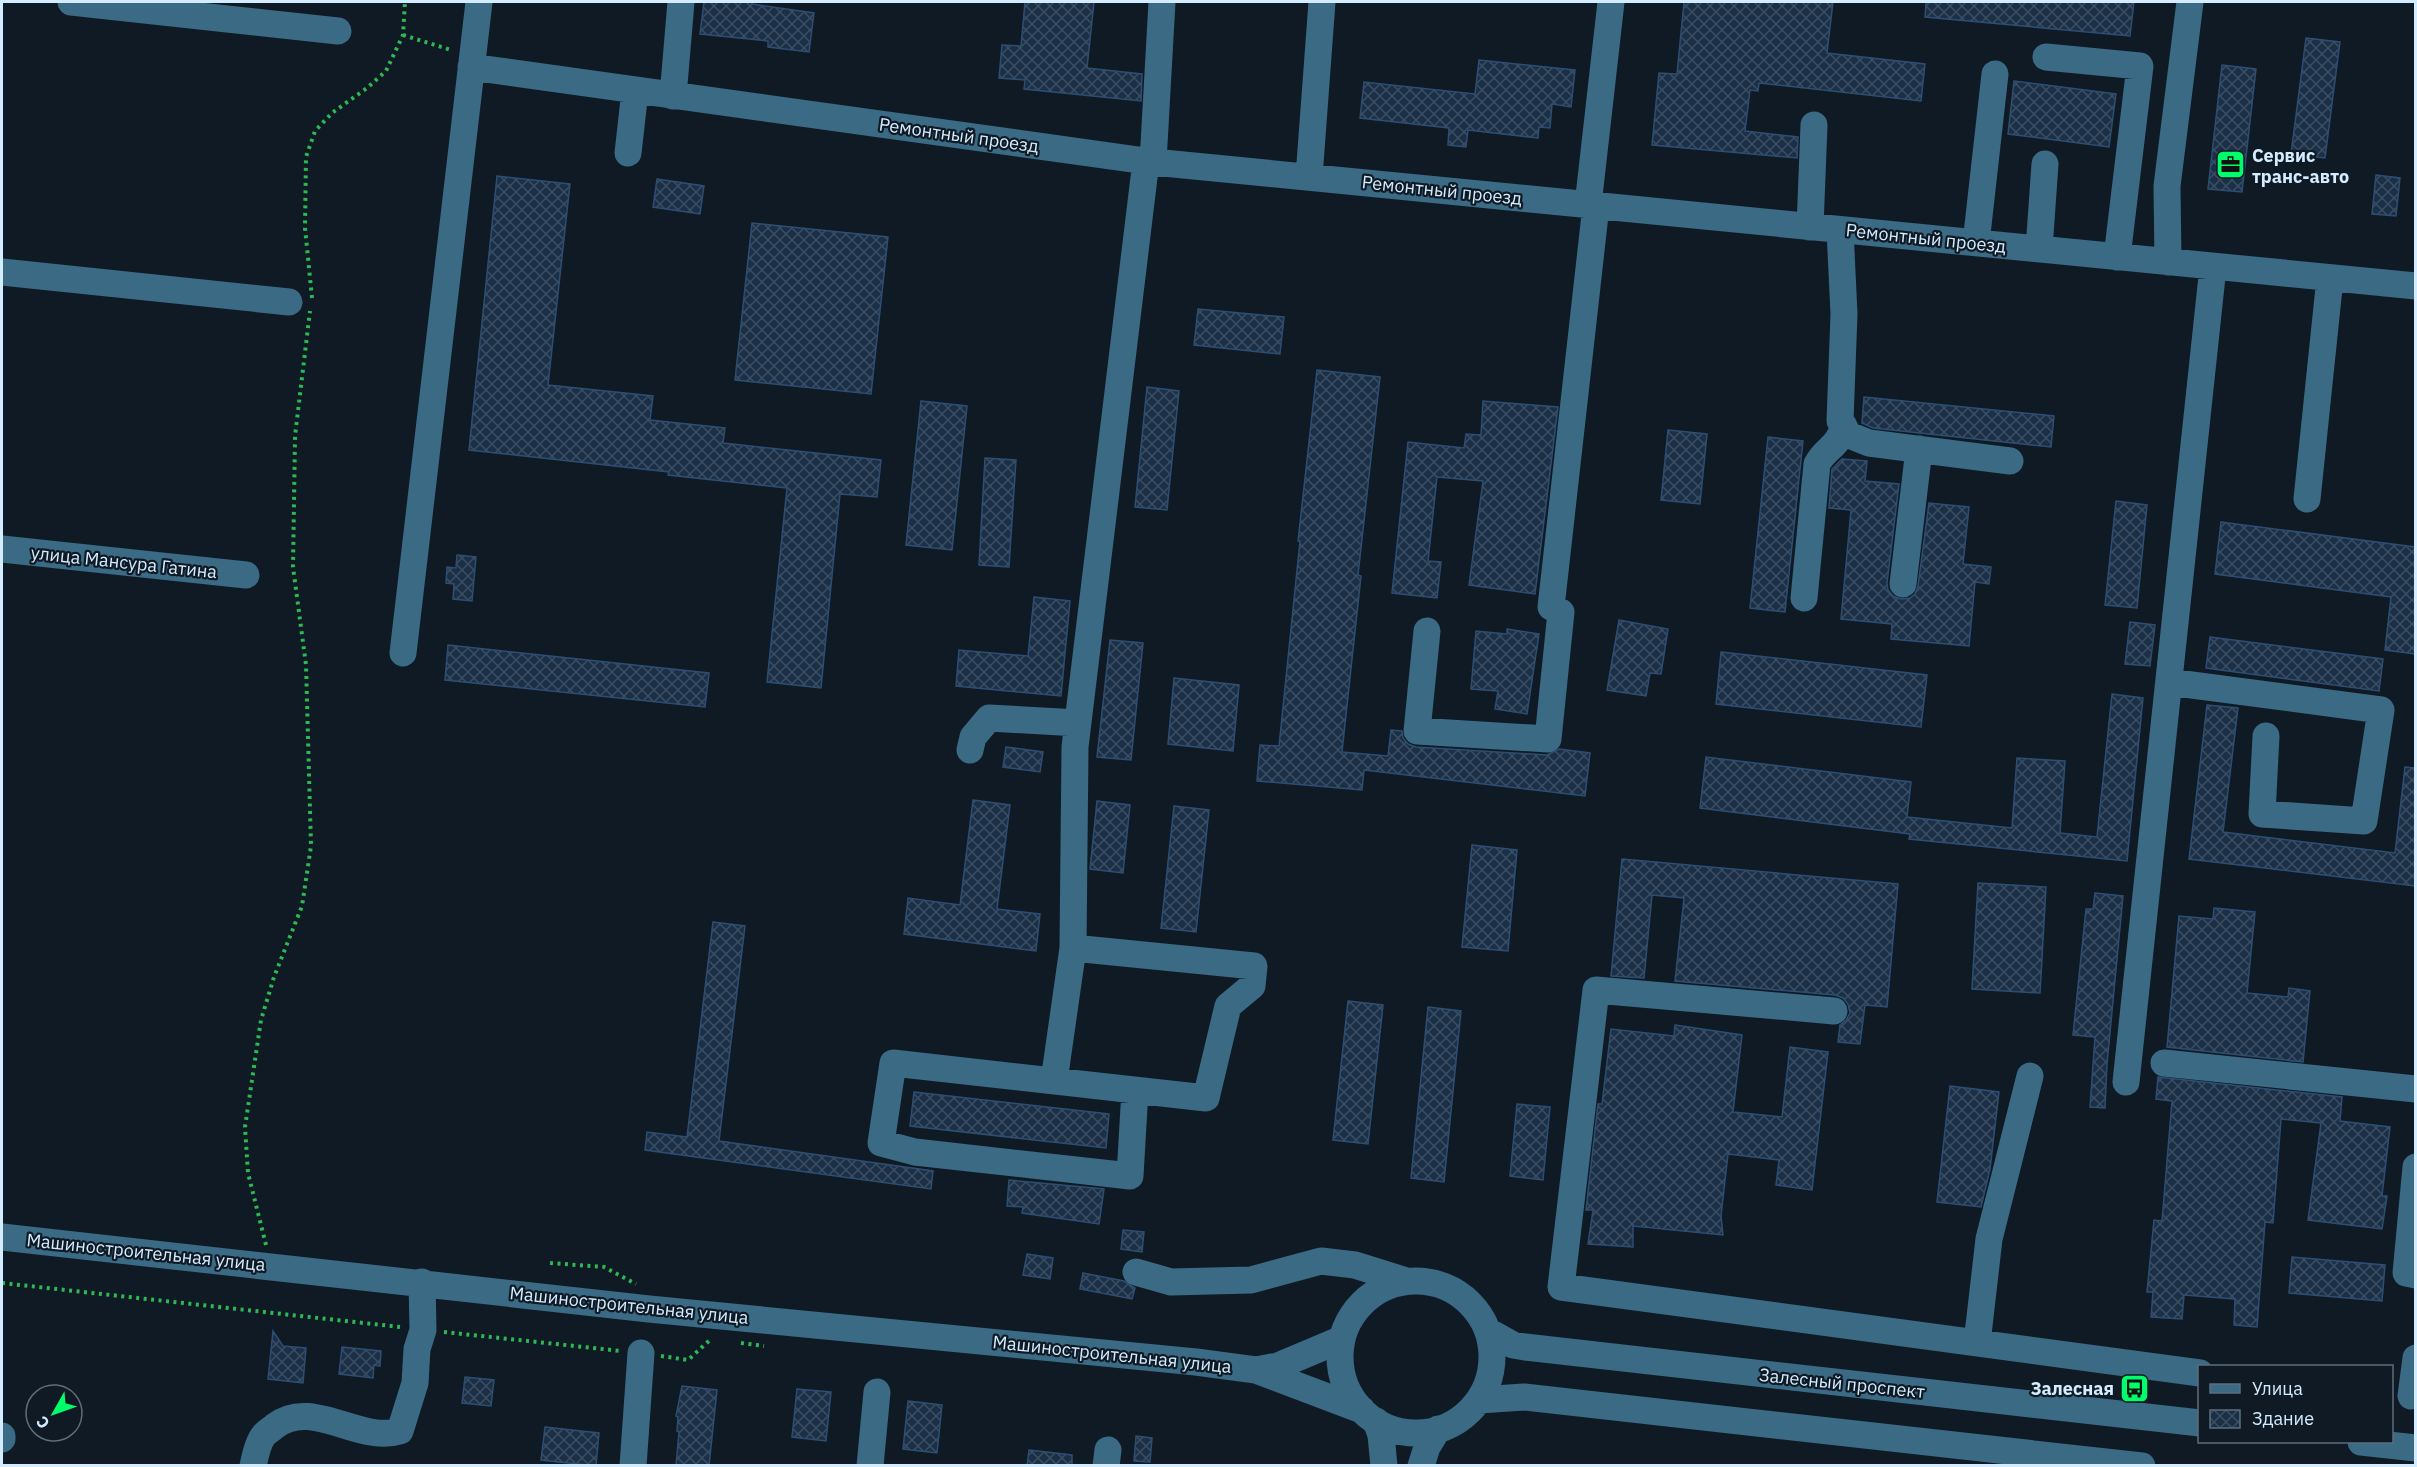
<svg xmlns="http://www.w3.org/2000/svg" width="2417" height="1467" font-family="'IBM Plex Sans',sans-serif">
<style>
.building{fill:url(#building-cross-hatch);stroke:#2d4e72;stroke-width:1.5}
.lines{fill:none;stroke-linecap:round;stroke-linejoin:round}
.path{stroke:#2fb752;stroke-width:4;stroke-dasharray:3 4.5;stroke-linecap:butt}
.minor{stroke:#3a6a84;stroke-width:27}
.labels{text-anchor:middle;dominant-baseline:central;stroke-width:4.5;stroke-linejoin:round;paint-order:stroke}
.street-label{font-size:18px;fill:#d3ecff;stroke:#0f1a25}
.poi-label{font-size:18px;font-weight:bold;fill:#d3ecff;stroke:#0f1a25;text-anchor:start}
</style>
<defs>
<pattern id="building-cross-hatch" width="8" height="8" patternUnits="userSpaceOnUse" patternTransform="scale(1.5)"><rect width="8" height="8" fill="#1b3046"/><path d="M0 0l8 8M0 8l8-8" fill="none" stroke="#3b4e62"/></pattern>
</defs>
<rect width="100%" height="100%" fill="#0f1a25"/>
<path class="building" d="M704,2h49l-1,2 62,9 -5,39 -41,-5v-6l-68,-7z
M1025,2h69l-7,66 55,6 -1,27 -117,-12 1,-9 -26,-2 3,-33 19,1z
M1684,2h149l-6,51 98,11 -4,37 -162,-18 -1,8 -8,-1 -5,41 53,6 -1,21 -145,-13 7,-72 18,1z
M1926,2h208l-4,34 -205,-19z
M2306,38l34,4 -15,116 -34,-4z
M1479,60l96,10 -4,37 -19,-3 -2,24 -11,-1 -1,11 -70,-8 -2,17 -18,-2 1,-17 -89,-10 4,-36 111,12z
M2222,65l34,4 -14,123 -34,-3z
M2014,81l102,13 -7,53 -101,-13z
M2376,175l24,3 -4,38 -24,-2z
M497,176l73,8 -22,201 105,11 -3,24 75,8 -2,15 158,17 -4,37 -37,-3 -19,194 -54,-6 20,-194 -119,-13 1,-3 -200,-22z
M657,179l47,7 -4,28 -47,-7z
M752,223l136,14 -17,157 -136,-14z
M1198,309l86,8 -4,37 -86,-9z
M1317,370l63,7 -22,198 3,1 -19,176 46,4 3,-26 11,1 1,7 5,6 8,3 131,8 12,-6 31,4 -5,43 -221,-26 -2,20 -105,-9 3,-36 19,1 21,-205h-2z
M1147,387l32,4 -12,119 -32,-3z
M1864,397l190,19 -3,31 -178,-19 -11,-5z
M921,401l46,5 -15,144 -46,-5z
M1483,401l75,6 -23,187 -66,-9 14,-104 -46,-4 -9,84 13,1 -4,36 -45,-5 16,-151 56,6 2,-14 15,1z
M1668,430l39,4 -7,70 -39,-4z
M1768,437l35,4 -18,171 -35,-4z
M985,458l31,2 -7,107 -30,-2z
M1842,459l25,2 -2,20 34,3 -12,99 1,7 5,6 8,3 9,-1 5,-4 3,-8 11,-83 40,4 -6,57 28,3 -2,17 -14,-2 -6,64 -78,-7 1,-15 -51,-5 10,-109 -22,-2 3,-39z
M2116,501l31,4 -10,103 -32,-3z
M2221,522l194,25v107l-30,-4 6,-53 -176,-23z
M457,555l19,2 -4,44 -19,-2 1,-15 -8,-1 1,-16 9,1z
M1034,597l36,4 -9,95 -105,-10 3,-36 69,6z
M1619,620l49,9 -7,45 -11,-1 -4,23 -39,-6z
M2130,622l25,3 -5,41 -25,-2z
M1507,629l32,5 -12,80 -32,-5 3,-18 -27,-2 5,-58 31,3z
M2210,637l173,22 -4,32 -173,-23z
M1110,640l33,3 -12,117 -34,-3z
M448,645l261,28 -4,34 -260,-27z
M1721,652l206,23 -6,52 -205,-23z
M1174,678l65,7 -6,66 -65,-7z
M2112,694l31,4 -16,163 -218,-22 1,-5 -210,-26 6,-51 205,25 -4,35 105,11 5,-70 48,3 -5,72 37,4z
M2207,705l31,3 -15,124 172,21 10,-86 10,1v118l-226,-27z
M1006,747l37,5 -3,20 -37,-5z
M973,800l37,5 -13,104 43,5 -4,37 -132,-17 4,-36 52,7z
M1097,801l33,4 -7,68 -33,-4z
M1174,806l35,4 -13,122 -35,-4z
M1472,845l45,5 -9,101 -46,-4z
M1622,859l276,25 -11,123 -22,-2 -5,39 -22,-2 2,-17 6,-5 4,-7 -2,-9 -5,-6 -8,-3 -160,-14 9,-83 -32,-3 -8,83 -33,-2z
M1978,883l68,4 -6,106 -68,-4z
M2095,893l28,3 -16,168 -2,44 -15,-1 5,-70 -22,-2 13,-126h7z
M2214,908l41,4 -8,81 41,4 1,-9 21,3 -7,71 -136,-15 12,-131 34,3z
M713,922l32,4 -26,215 214,30 -2,18 -286,-39 2,-18 40,5z
M1348,1001l35,4 -15,139 -35,-4z
M1428,1007l33,4 -17,171 -33,-4z
M1675,1025l67,10 -9,77 49,5 8,-70 38,5 -16,138 -36,-5 3,-25 -51,-6 -7,62 2,19 -90,-9v21l-45,-3 5,-34h-7l12,-106h4l9,-75 63,7z
M2158,1077l184,20 -2,24 50,6 -8,69h5l-5,33 -74,-9 13,-97 -40,-4 -8,104 -8,-1 -8,105 -23,-2 1,-26 -51,-4 -2,24 -31,-2 2,-25h-6l7,-72 8,1 10,-120 -16,-2z
M1950,1086l49,6 -9,77 -9,38 -44,-5z
M914,1092l195,22 -3,34 -196,-22z
M1517,1104l33,3 -7,73 -33,-4z
M1009,1180l95,9 -5,35 -77,-11 1,-6 -16,-1z
M1123,1230l21,2 -2,20 -21,-3z
M1027,1254l26,4 -3,21 -27,-4z
M2292,1257l93,8 -3,36 -93,-8z
M1083,1273l41,8 11,7 -3,11 -52,-10z
M273,1331l10,15 23,2 -3,35 -35,-4z
M342,1347l39,4 -1,15 -6,-1 -1,13 -34,-4z
M465,1377l29,3 -3,26 -29,-3z
M682,1386l35,4 -8,76h-33l3,-34 -2,-1 1,-14 -2,-1z
M797,1389l34,3 -5,49 -34,-4z
M908,1401l34,4 -5,48 -34,-4z
M545,1427l54,6 -3,33 -55,-6z
M1136,1436l16,2 -2,24 -16,-1z
M1029,1450l43,5v11h-45z"/>
<g class="lines">
<path class="path" d="M403,35l48,15
M312,298l-7,-70 1,-71 9,-26 17,-18 35,-25 19,-17 17,-36 2,-33
M266,1245l-18,-72 -3,-46 16,-107 13,-43 28,-71 9,-60 -5,-181 -13,-98 2,-131 15,-125
M550,1263l54,4 32,17
M2,1283l398,44
M444,1332l177,19
M741,1343l23,3
M661,1356l27,4 23,-21"/>
<path class="minor" d="M71,2l267,29
M2046,57l94,9 -23,191
M471,67l682,95 1263,124
M673,96l8,-94
M628,153l7,-62
M1153,162l9,-160
M1309,177l13,-175
M1588,205l23,-203
M1810,227l4,-102
M1840,230l4,84 -4,107 9,14 20,8 141,18
M1976,243l19,-169
M2039,249l6,-85
M2168,262l-1,-76 23,-184
M2,272l287,30
M2307,499l23,-221
M2,549l244,26
M1903,584l16,-135
M1804,598l13,-134c9,-17 20,-15 27,-38
M1427,631l-10,100 131,8 13,-127 -10,-5 45,-401
M403,653l76,-651
M2169,682l212,28 -17,111 -102,-7 4,-78
M970,750l3,-13 16,-19 89,5
M1073,948l181,18 -2,20 -24,20 -22,92 -313,-35 -12,80 34,9 215,24 5,-86
M1834,1011l-238,-21 -35,297 639,86
M2164,1063l252,26
M1054,1081l19,-133 2,-201 71,-586
M2126,1082l87,-815
M2416,1167l-10,106 10,2
M2,1237l647,72 547,53 60,8 106,40
M1136,1272l35,10 80,-2 70,-19 34,4 51,16
M1340 1357a76 76 0 1 1 152 0a76 76 0 1 1-152 0Z
M1488,1331l25,14 12,2 675,76
M1977,1343l12,-104 41,-163
M1256,1370l22,-4 64,-27
M2411,1396l5,-38
M1479,1400l45,-3 618,69
M1376,1421l5,14 3,31
M2,1439v-3
M2361,1442l55,6
M253,1466c2,-9 5,-24 11,-31 2,-3 8,-6 11,-9 37,-29 84,18 125,5l15,-48 2,-34 6,-19 -1,-48
M633,1466l8,-113
M870,1466l7,-74
M1106,1466l2,-16
M1421,1466l6,-19 11,-18"/>
</g>
<defs>
<symbol id="office-square" viewBox="-11 -11 22 22"><rect x="-9" y="-9" width="18" height="18" rx="4" fill="#00fe6b" stroke="#0f1a25"/><path d="M-6-3h4V-5.5h4V-3h4V5H-6ZM-1-4.5V-3h2v-1.5ZM-6 0V1H6V0Z" fill="#111"/></symbol>
<symbol id="bus-square" viewBox="-11 -11 22 22"><rect x="-9" y="-9" width="18" height="18" rx="4" fill="#00fe6b" stroke="#0f1a25"/><path d="M-5-6H5V4H4V6H2V4H-2V6H-4V4H-5ZM-3.5-4V0h7V-4ZM-3.5 1.2v1.5H-2V1.2ZM2 1.2v1.5H3.5V1.2Z" fill="#111"/></symbol>
</defs>
<g fill-rule="evenodd">
<use href="#office-square" x="2214" y="148" width="33" height="33"/>
<use href="#bus-square" x="2118" y="1372" width="33" height="33"/>
</g>
<g class="labels">
<g class="street-label">
<text transform="translate(959 135) rotate(8)">Ремонтный проезд</text>
<text transform="translate(1442 190) rotate(6)">Ремонтный проезд</text>
<text transform="translate(1926 238) rotate(6)">Ремонтный проезд</text>
<text transform="translate(124 562) rotate(6)">улица Мансура Гатина</text>
<text transform="translate(146 1252) rotate(6)">Машиностроительная улица</text>
<text transform="translate(629 1305) rotate(6)">Машиностроительная улица</text>
<text transform="translate(1112 1354) rotate(6)">Машиностроительная улица</text>
<text transform="translate(1842 1383) rotate(6)">Залесный проспект</text>
</g>
<g class="poi-label">
<text x="2252" y="155">Сервис<tspan x="2252" dy="21">транс-авто</tspan></text>
<text x="2114" y="1388" text-anchor="end">Залесная</text>
</g>
</g>
<rect width="2417" height="1467" fill="none" stroke="#d3ecff" stroke-width="6"/>
<rect x="2198" y="1365" width="195" height="78" fill="#0f1a25" stroke="#5d6e7c" stroke-width="1.5"/>
<rect x="2210" y="1384" width="30" height="9" fill="#3a6a84" stroke="#5d6e7c" stroke-width="1.5"/>
<text x="2252" y="1395" font-size="18" fill="#d3ecff">Улица</text>
<rect x="2210" y="1410" width="30" height="18" fill="url(#building-cross-hatch)" stroke="#5d6e7c" stroke-width="1.5"/>
<text x="2252" y="1425" font-size="18" fill="#d3ecff">Здание</text>
<g transform="translate(54 1413) rotate(230)"><circle r="28" fill="#0f1a25" stroke="#5d6e7c" stroke-width="1.5"/>
<path d="M0-4.5L10 22L0 15L-10 22Z" fill="#00fe6b"/>
<text y="-9" font-size="16" font-weight="bold" text-anchor="middle" fill="#d3ecff">С</text>
</g>
</svg>
